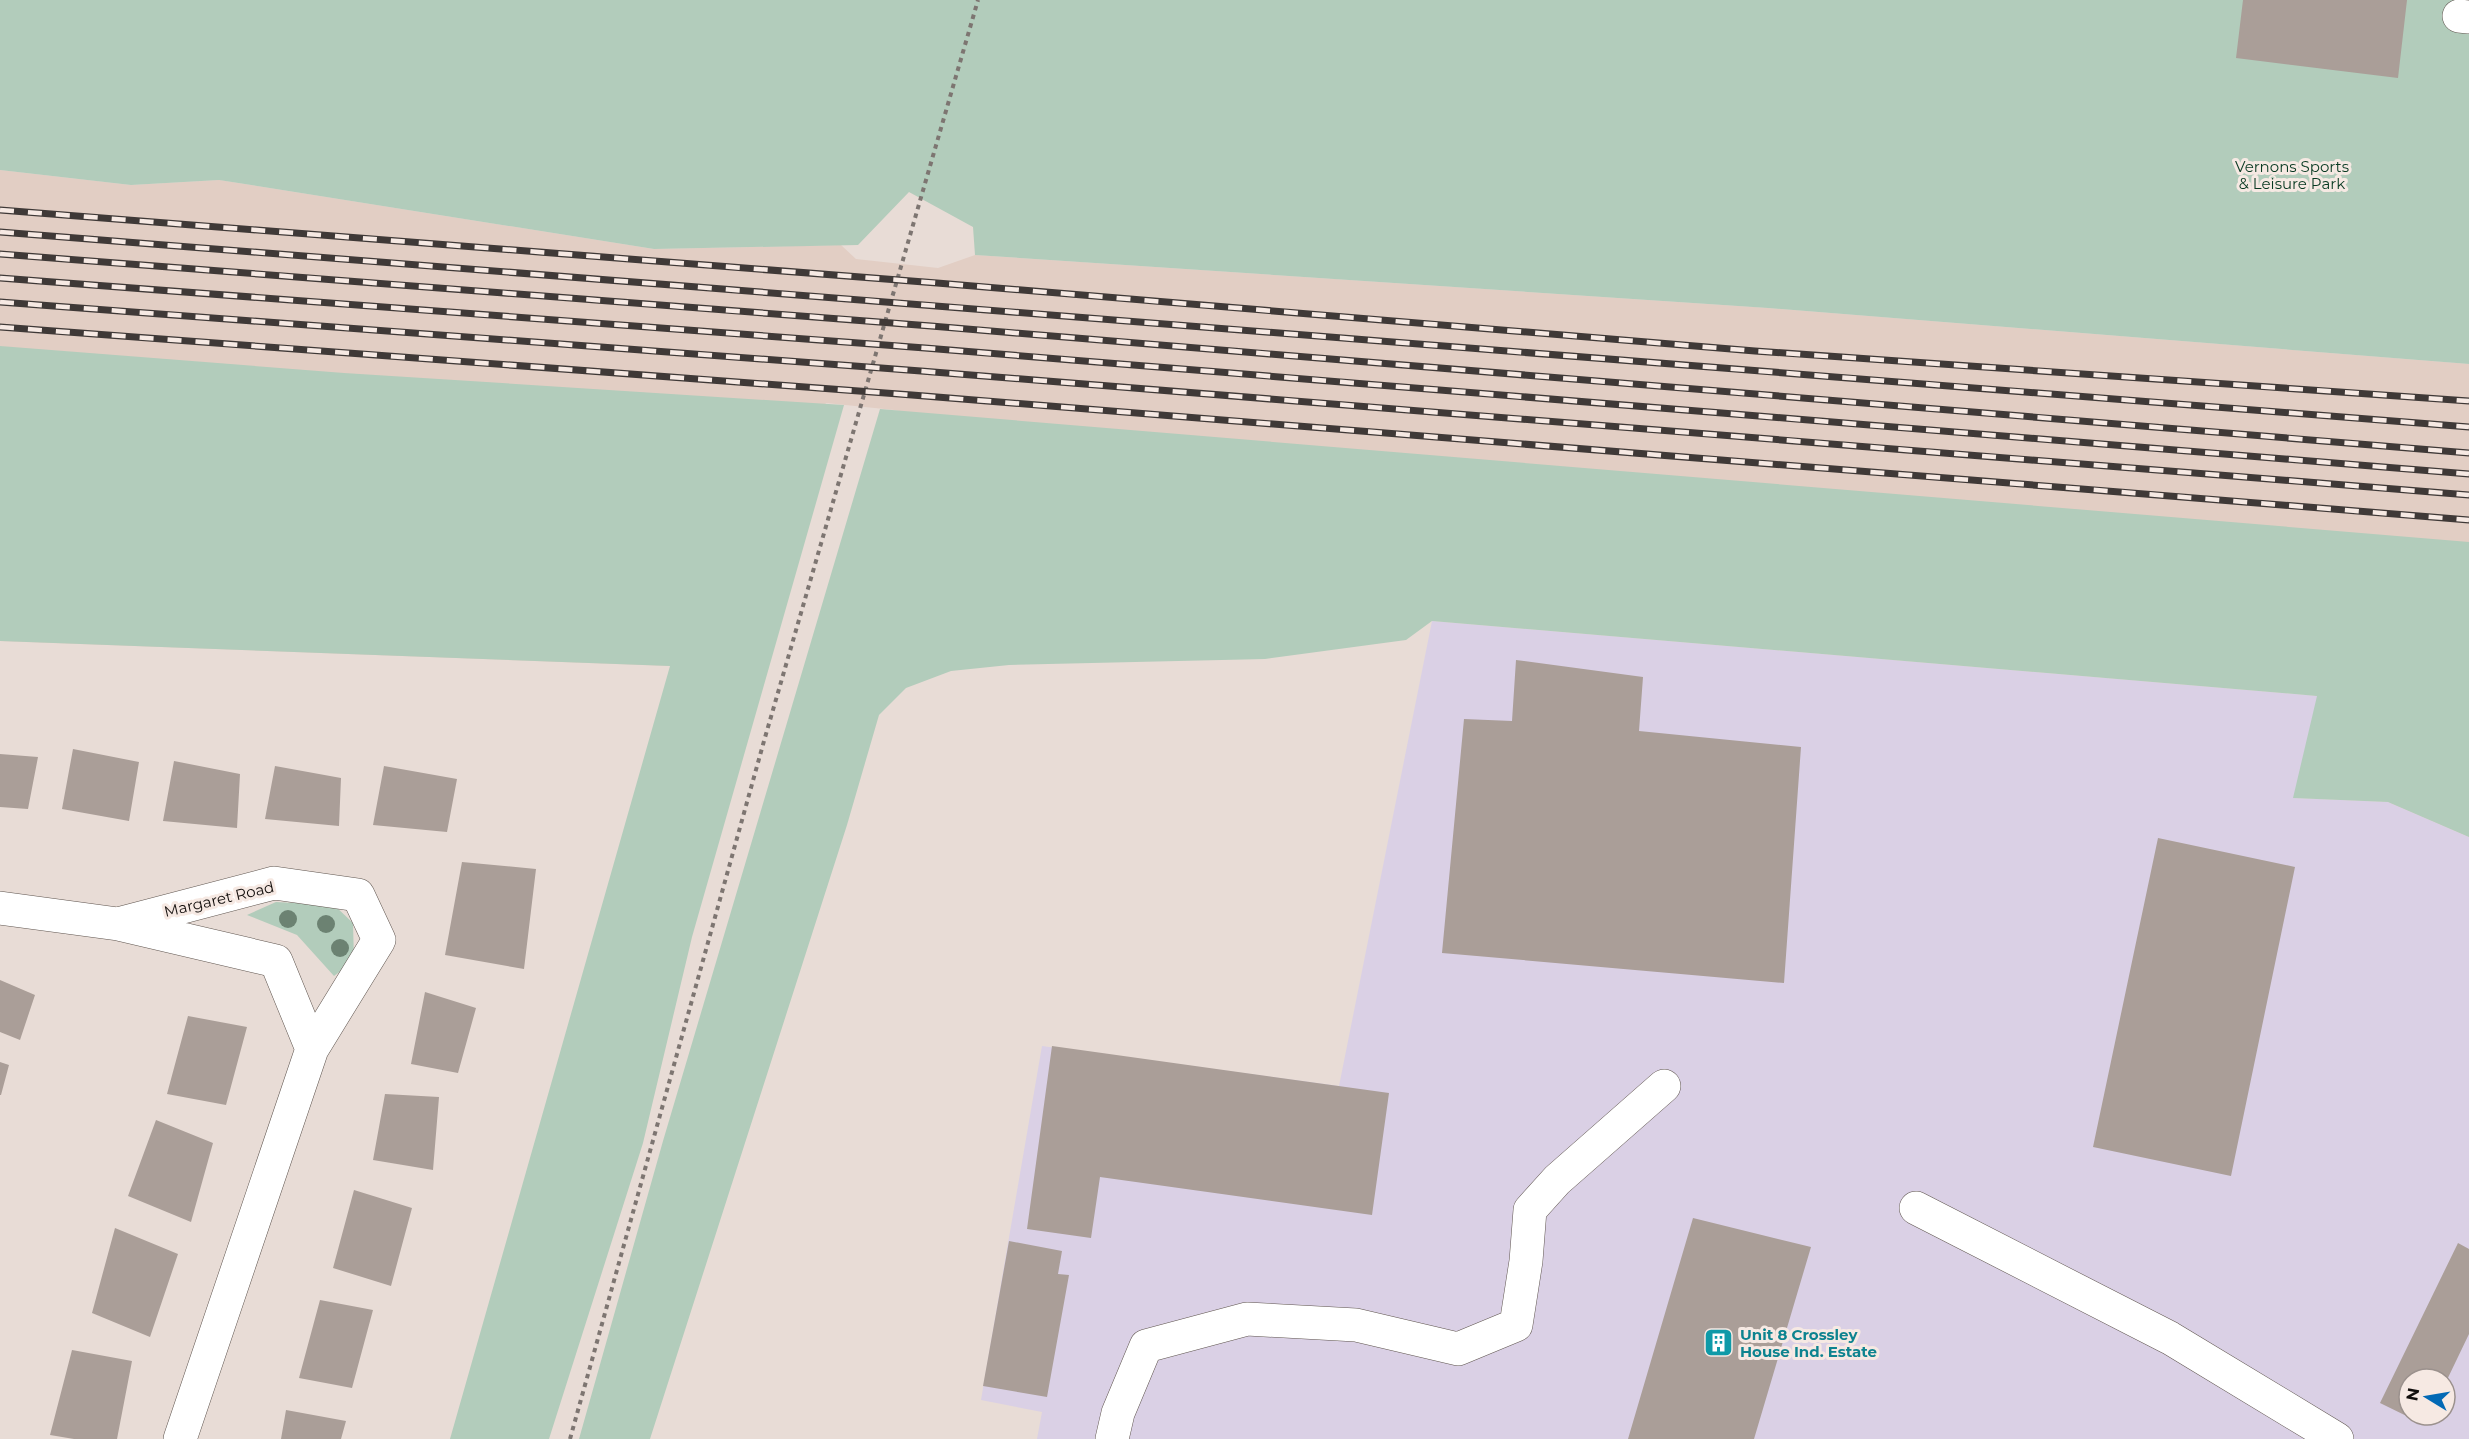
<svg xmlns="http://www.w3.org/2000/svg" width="2469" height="1439" font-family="Montserrat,sans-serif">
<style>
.built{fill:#e2cec4}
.industrial{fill:#dad0e5;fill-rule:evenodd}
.green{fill:#b2ccbb}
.building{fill:#aa9e98}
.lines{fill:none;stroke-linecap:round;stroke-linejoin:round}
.minor-casing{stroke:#5f554f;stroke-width:34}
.path{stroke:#7d7571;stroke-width:4;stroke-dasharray:4.5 4.5;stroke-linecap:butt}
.minor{stroke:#fff;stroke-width:33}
.rail-casing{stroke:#3f3937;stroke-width:7}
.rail{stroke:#f6e9e3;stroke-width:4.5;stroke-dasharray:14;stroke-linecap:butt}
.tree{fill:#6c8272}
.labels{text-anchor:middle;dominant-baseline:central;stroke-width:6;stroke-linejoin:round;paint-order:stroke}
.park-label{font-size:15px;fill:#073921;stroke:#f6e9e3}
.street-label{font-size:15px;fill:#120e0c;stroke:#f6e9e3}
.culture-label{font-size:15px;font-weight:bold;fill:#0d838f;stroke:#f6e9e3;text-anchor:start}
</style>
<rect width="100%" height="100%" fill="#e8dcd6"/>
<path class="built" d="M0,170l131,15 88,-5 435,69 187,-4 15,14 82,9 37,-13 793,53 701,56v473l-81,-35 -71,-106 -1423,-286 -68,-7 -155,263 -671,-25z"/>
<path class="industrial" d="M1432,621l886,75 -24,102 94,4 81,35v602h-1432l5,-27 -61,-12 61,-354 297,40zM2409,1379h36v36h-36z"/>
<path class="green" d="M0,0h2469v364l-701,-56 -793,-53 -2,-28 -64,-35 -51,53 -204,4 -435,-69 -88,5 -131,-15z
M0,346l344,27 500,32 -152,532 -49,206 -94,296h-99l220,-773 -670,-25z
M880,409l1589,133v295l-81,-35 -95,-4 24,-102 -885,-75 -26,19 -141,19 -256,6 -58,6 -45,17 -27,27 -32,110 -197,614h-71l84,-298z
M276,902l58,3 19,18 1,38 -20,15 -37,-41 -50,-20z"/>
<path class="building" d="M2243,0h164l-9,78 -162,-20z
M1516,660l127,17 -4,54 162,16 -17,236 -342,-30 22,-234 48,2z
M73,749l66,13 -10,59 -67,-12z
M0,754l38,3 -10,52 -28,-2z
M174,761l66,13 -3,54 -74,-7z
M275,766l66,12 -2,48 -74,-7z
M384,766l73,13 -10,53 -74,-7z
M2158,838l137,29 -64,309 -138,-29z
M462,862l74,7 -12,100 -79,-14z
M0,980l35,15 -15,45 -20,-8z
M425,992l51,16 -18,65 -47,-9z
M188,1016l59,11 -21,78 -59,-11z
M1052,1046l337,47 -17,122 -272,-38 -9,61 -64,-9z
M0,1062l9,3 -8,30h-1z
M385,1094l54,3 -6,73 -60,-10z
M156,1120l57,23 -22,79 -63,-26z
M354,1190l58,18 -21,78 -58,-18z
M1693,1218l118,29 -57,192h-126z
M115,1228l63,26 -28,83 -58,-24z
M1009,1241l53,10 -4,23 11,1 -22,122 -64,-11z
M2458,1243l11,6v85l-24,50v-5h-36v36h21l-5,10 -45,-22z
M320,1300l53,10 -21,78 -53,-10z
M72,1350l60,11 -15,78h-43l-24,-4z
M286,1410l60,11 -5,18h-60z"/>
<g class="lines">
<defs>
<path id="minor" d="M2459,16l10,1
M0,908l118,16 158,37 36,88
M118,924l156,-41 84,12 21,45 -67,109 -132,390
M1916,1208l254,130 167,101
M1112,1439l6,-26 28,-67 101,-27 109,6 102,24 58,-24 10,-64 4,-51 27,-30 107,-94"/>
</defs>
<use href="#minor" class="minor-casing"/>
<path class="path" d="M570,1439l194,-698 214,-741"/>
<use href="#minor" class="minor"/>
<defs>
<path id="rail" d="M0,210l937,73 818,68 714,50
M0,232l2469,195
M0,254l931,72 1538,127
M0,278l925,70 1544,126
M0,302l921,69 1548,124
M0,327l912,68 1557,125"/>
</defs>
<use href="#rail" class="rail-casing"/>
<use href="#rail" class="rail"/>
</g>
<g class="tree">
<circle cx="288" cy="919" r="9"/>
<circle cx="326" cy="924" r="9"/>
<circle cx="340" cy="948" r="9"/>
</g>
<defs>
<symbol id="building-square" viewBox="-11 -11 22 22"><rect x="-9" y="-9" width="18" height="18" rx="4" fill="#0f9aa8" stroke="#f6e9e3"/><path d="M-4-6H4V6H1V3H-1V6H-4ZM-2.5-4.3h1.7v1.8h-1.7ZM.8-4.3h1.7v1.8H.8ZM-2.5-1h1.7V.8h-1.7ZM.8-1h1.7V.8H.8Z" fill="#fff"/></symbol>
</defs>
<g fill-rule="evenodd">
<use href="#building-square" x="1702" y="1326" width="33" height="33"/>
</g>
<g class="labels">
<g class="park-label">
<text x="2292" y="166">Vernons Sports<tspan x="2292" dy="17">&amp; Leisure Park</tspan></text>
</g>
<g class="street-label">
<text transform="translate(219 899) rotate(-13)">Margaret Road</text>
</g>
<g class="culture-label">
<text x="1740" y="1334">Unit 8 Crossley<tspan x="1740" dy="17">House Ind. Estate</tspan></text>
</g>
</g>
<g transform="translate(2427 1397) rotate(281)"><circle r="28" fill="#f6e9e3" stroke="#9b918d" stroke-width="1.5"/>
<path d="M0-4.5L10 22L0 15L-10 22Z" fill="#0269b5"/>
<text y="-9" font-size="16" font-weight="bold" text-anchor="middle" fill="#120e0c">N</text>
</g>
</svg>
